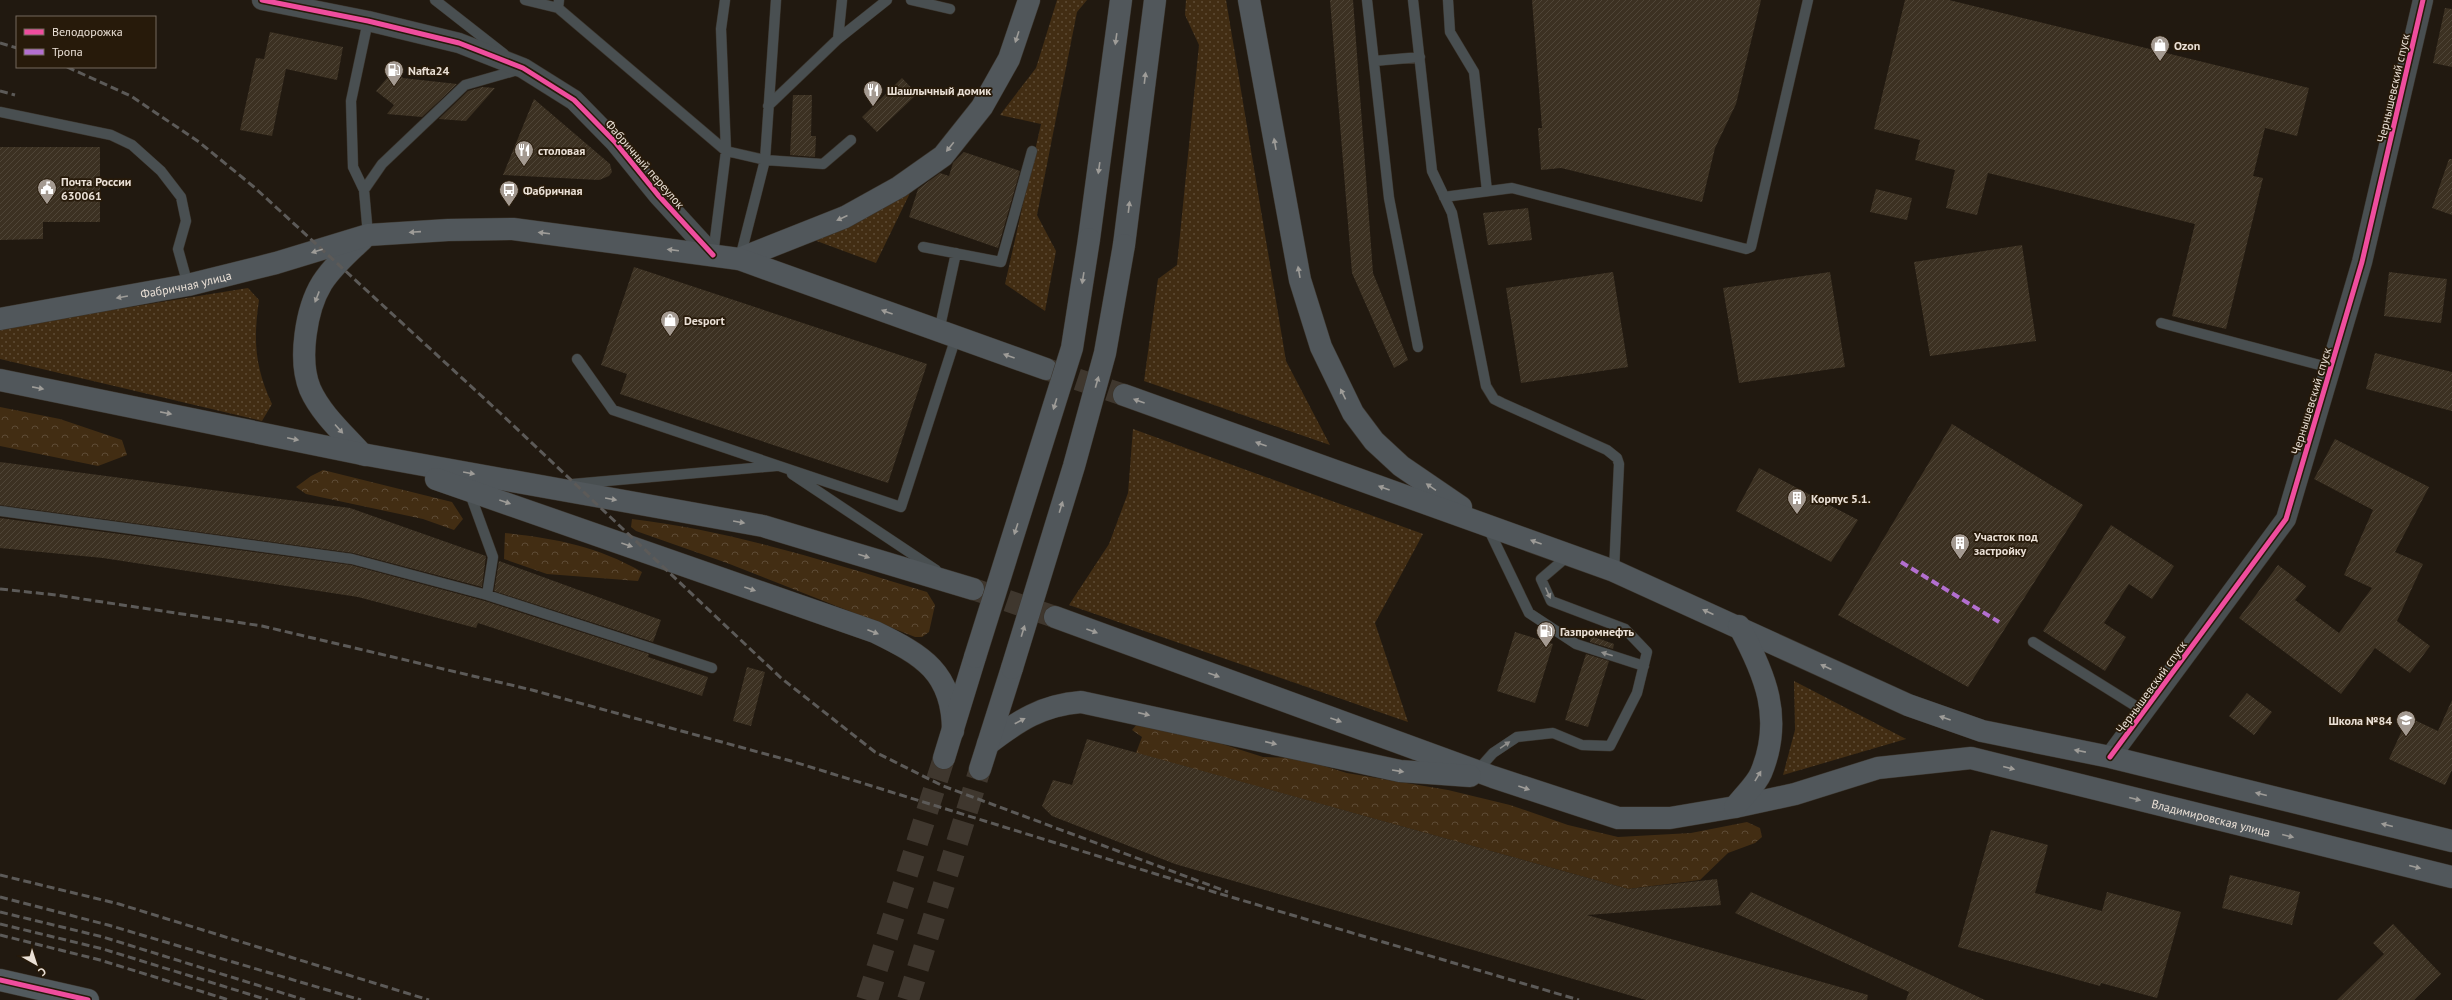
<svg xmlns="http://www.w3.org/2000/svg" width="2452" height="1000" font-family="'PT Sans',sans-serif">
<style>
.grass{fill:url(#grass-dots)}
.forest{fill:url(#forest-crowns)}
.building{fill:url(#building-hatch)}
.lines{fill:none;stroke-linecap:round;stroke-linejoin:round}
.primary-tunnel{stroke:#3f372e;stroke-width:22;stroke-dasharray:22 11;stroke-linecap:butt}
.lane-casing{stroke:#3b352d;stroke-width:11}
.street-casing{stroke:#3b352d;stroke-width:21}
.secondary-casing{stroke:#3b352d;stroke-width:23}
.primary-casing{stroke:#3b352d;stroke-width:23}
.lane{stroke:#494f51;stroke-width:10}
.street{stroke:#494f51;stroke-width:20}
.secondary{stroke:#525a5e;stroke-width:22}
.primary{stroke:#51575b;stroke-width:22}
.rail{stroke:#5c5a58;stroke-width:3;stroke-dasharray:8 4;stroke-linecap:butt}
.primary-bridge-casing{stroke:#3b352d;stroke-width:23;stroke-linecap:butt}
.primary-bridge{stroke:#51575b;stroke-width:22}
.quiet{stroke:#b36fd0;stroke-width:4;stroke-dasharray:8 4;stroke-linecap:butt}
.cycleway-casing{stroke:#271a0a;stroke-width:8}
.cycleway{stroke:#ef4d9e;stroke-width:5}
.oneway{fill:#9e9c98}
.oneway2{fill:#91908d}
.labels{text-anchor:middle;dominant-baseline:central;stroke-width:3.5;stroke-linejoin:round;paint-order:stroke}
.poi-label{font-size:12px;font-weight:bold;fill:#eae0d6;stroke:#271a0a;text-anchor:start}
.street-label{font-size:12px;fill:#eae0d6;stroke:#271a0a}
</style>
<defs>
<pattern id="grass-dots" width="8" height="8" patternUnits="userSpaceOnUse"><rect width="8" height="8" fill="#422d13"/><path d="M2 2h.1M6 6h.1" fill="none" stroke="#5d4b35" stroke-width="1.8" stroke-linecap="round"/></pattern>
<pattern id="forest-crowns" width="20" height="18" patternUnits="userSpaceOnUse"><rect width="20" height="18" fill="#422d13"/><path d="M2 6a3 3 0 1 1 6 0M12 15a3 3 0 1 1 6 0" fill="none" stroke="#5d4b35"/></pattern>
<pattern id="building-hatch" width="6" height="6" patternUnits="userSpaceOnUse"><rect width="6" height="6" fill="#3c3122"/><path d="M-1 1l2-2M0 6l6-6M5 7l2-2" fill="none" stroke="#4f4537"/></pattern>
</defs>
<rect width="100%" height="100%" fill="#211910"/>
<path class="grass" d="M1057,0h30l-10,12 -40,203 19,36 -11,60 -40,-27 36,-160 -41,-9 36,-47z
M1186,0h40l60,361 44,84 -186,-64 14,-102 19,-14 22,-220 -14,-30z
M910,193l-34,70 -62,-23z
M248,288l11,12c-6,41 -4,67 13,104l-10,17 -262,-62v-31z
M1133,429l290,105 -48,89 33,99 -339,-117 40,-61 19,-51z
M1794,681l112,58 -123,36 12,-45z"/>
<path class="forest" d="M0,407l60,12 62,21 5,15 -29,11 -98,-20z
M323,470l129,32 11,17 -9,11 -31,-11 -117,-25 -10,-7 15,-11z
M632,519c101,12 197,43 295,73l8,13 -6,27 -7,5h-7l-188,-74 -91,-32 -5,-4z
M505,533c52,6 91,13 137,39l-4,9 -91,-7 -43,-15z
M1138,723l34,5 91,29 34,1 50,15 101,17 62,15 58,20 50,12 73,-4 56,-11 13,6 2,9 -7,6 -27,10 -28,27 -72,9 -492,-136 6,-16 -10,-7z"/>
<path class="building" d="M1330,0h23l20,273 35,87 -14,8 -42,-95z
M1532,0h229l-25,104 -21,44 -13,54 -141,-34 -20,2 -3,-42h4z
M1905,0h44l360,88 -12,48 -32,-8 -12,48 10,2 -37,151 -54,-13 23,-92 -207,-51 -11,42 -31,-7 9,-38 -40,-10 5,-20 -46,-11z
M2445,8l7,1v58l-19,-4z
M270,32l73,15 -6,33 -51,-11 -14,67 -32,-6 16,-72 8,1z
M394,70l9,8 54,6 -35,33 -35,-3 7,-9 -18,-14z
M902,78l15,16 -40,38 -15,-15z
M482,87l13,1 -29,33 -27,-2 29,-28z
M793,95h19l-1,41h5l-1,21 -25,-2z
M534,99l76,65 2,8 -3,4 -10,4 -96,-5z
M0,147h100v75h-57v17l-43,1z
M964,152l56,19 -22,77 -89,-31 9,-28 22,-16 9,3 4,-13z
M2449,159h3v56l-20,-7z
M1876,189l36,9 -5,22 -37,-8z
M1528,208l4,32 -44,5 -5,-32z
M2022,245l14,96 -106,15 -16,-94z
M634,267l293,97 -39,119 -268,-89 7,-20 -26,-9z
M1613,272l15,95 -107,16 -15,-95z
M1830,272l15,95 -106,16 -16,-95z
M2389,272l58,7 -6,44 -57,-7z
M2375,353l77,19v39l-86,-22z
M1952,424l131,81 -115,182 -130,-72z
M2335,439l94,48 -34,65 28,12 -26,57 33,25 -20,27 -35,-25 -34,46 -102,-76 39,-53 28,21 -11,14 44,33 33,-45 -28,-13 29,-65 -59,-31z
M0,462l350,46 136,48 -4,31 -129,-34 -353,-48z
M1759,468l99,52 -27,42 -95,-51z
M0,518l351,47 134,36 164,53 -1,3 60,20 -6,19 -224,-73 -2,5 -118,-31 -255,-39 -103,-10z
M2111,525l63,41 -22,33 -23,-15 -25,39 22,14 -21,34 -62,-40z
M499,561l162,59 -8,22 -159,-51z
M1515,632l38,12 -18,59 -38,-12z
M1591,636l23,8 -1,5 -23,-7z
M1586,654l23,7 -21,66 -23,-7z
M747,667l18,5 -14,54 -18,-5z
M2247,693l25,19 -18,23 -25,-19z
M2452,700v70l-7,15 -56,-26 19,-42 30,14z
M1087,739l541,150 89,-10 4,26 -134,10 281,80 -1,5h-221l-471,-136 -123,-48 -10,-10 11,-26 19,5z
M1991,830l57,15 -13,48 67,18 5,-19 74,20 -24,86 -56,-15 -1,3 -142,-39z
M2230,875l70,17 -8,33 -70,-17z
M1751,892l234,108h-79l3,-8 -174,-79z
M2393,924l48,50 -27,26h-77l47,-46 -11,-11z"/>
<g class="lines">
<path class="primary-tunnel" d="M1046,369l78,26
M976,590l79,27
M867,1000l77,-242
M908,1000l72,-231"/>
<defs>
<path id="lane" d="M435,0l69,54
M525,0l33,8
M559,0l-1,8 168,143 -5,-122 4,-29
M911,0l39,9
M1367,0l22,198 29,149
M1413,0l19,171 20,42 34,173 8,13 8,4 105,47 10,8 2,6 -5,107
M1448,0l2,32 24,40 13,119
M838,39l4,-39
M1374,61l46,-4
M768,106l70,-67 49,-39
M0,112l111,23 21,10 29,26 20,26 5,24 -8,28 10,36
M364,190l18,-26 83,-79 56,-16
M1444,197l68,-9 234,61 5,-2 57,-247
M368,235l-4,-45 -11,-23 -2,-66 17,-80
M923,247l78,15 31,-111
M713,255l13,-104 39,9 58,4 28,-24
M740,258l25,-98 11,-160
M2161,323l170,45
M939,331l17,-78
M577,359l36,51 288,97 55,-170
M792,474l144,96
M573,484l203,-18
M469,491l24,66 -6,38
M0,511l352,48 135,36 225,73
M1488,528l41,85 47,31 68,22
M2033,642l112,70
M1477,771l16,-18 24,-16 36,-4 29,12 28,1 27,-53 10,-41 -22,-23 -74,-28 -10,-22 28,-24"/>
<path id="street" d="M262,0l106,21 91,22 64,25 51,32 41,42 43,53 55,60
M2110,757l176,-238 76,-257 61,-262"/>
<path id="secondary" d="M0,980l88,20"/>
<g id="primary">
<path d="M1249,0l51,280 21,67 32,66 21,28 27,25 60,41"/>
<path d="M1089,239l32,-239"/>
<path d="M362,240c-14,13 -29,26 -40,43 -16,26 -24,77 -12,106 11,25 34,45 52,65l4,1"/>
<path d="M1124,245l31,-245"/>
<path d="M739,259l106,-42 54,-30 44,-31 39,-49 27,-48 20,-59"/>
<path id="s1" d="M0,319l188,-34 88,-22 92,-28 80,-5 65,-1 226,30 307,110"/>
<path d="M0,380l362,74 401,72 210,63"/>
<path d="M1124,395l490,176 294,134 74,26 128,26 342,84"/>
<path d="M436,479l439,153c47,23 78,40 78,99"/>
<path id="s2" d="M1055,617l438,160 125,41h52l65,-11 60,-13 83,-26 93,-10 481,119"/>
<path d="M988,744c30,-23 54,-39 93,-42l319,69 70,5"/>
<path d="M944,758l31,-101"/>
<path d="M980,769l32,-101"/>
<path d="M1735,807c8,-11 21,-22 26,-34 23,-55 4,-99 -22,-147"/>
</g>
</defs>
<use href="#lane" class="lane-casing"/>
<use href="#street" class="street-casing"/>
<use href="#secondary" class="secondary-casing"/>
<use href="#primary" class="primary-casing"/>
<use href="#lane" class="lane"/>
<use href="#street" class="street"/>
<use href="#secondary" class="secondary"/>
<use href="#primary" class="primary"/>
<path class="rail" d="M0,43l17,5
M67,67l64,29 68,46 55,45 245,225 282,266 94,74 68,34 285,106
M0,91l15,4
M0,589l56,6 206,31 270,64 259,71 423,131 365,108
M0,875l119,29 310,96
M0,897l108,28 253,75
M0,912l103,25 202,63
M0,924l103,25 165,51
M0,935l100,25 129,40"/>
<defs>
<path id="primary-bridge" d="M975,657l97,-309 17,-109
M1012,668l62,-202 31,-113 19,-108"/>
</defs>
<use href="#primary-bridge" class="primary-bridge-casing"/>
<use href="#primary-bridge" class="primary-bridge"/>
<path class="quiet" d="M1901,562l98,60"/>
<defs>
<path id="cycleway" d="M262,0l106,21 91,22 64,25 51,32 41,42 43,53 55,60
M2110,757l176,-238 76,-257 61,-262
M0,980l88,20"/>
</defs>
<use href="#cycleway" class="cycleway-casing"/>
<use href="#cycleway" class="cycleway"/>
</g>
<defs><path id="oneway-solid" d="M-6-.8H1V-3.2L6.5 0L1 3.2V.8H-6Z"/></defs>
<g class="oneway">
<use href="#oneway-solid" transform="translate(1017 37) rotate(108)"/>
<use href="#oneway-solid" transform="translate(1116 39) rotate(98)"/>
<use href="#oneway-solid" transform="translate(1145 78) rotate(-83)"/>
<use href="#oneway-solid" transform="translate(1275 144) rotate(-100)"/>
<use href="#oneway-solid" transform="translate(950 147) rotate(129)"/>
<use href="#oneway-solid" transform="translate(1099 168) rotate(98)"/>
<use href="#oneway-solid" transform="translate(1129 207) rotate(-83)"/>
<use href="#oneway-solid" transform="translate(842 218) rotate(156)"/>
<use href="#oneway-solid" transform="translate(415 232) rotate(176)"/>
<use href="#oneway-solid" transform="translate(544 233) rotate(-173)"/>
<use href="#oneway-solid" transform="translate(673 250) rotate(-173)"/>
<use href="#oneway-solid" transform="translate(317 251) rotate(163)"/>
<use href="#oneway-solid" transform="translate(1299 272) rotate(-100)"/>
<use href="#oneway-solid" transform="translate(1083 278) rotate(99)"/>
<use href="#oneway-solid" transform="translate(122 297) rotate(170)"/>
<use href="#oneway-solid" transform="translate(317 297) rotate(111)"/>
<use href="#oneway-solid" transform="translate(887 312) rotate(-160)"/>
<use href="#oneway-solid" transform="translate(1009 356) rotate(-160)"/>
<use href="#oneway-solid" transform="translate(1097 382) rotate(-74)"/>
<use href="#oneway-solid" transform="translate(38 388) rotate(11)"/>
<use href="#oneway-solid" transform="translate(1343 394) rotate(-116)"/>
<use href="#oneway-solid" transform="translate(1139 401) rotate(-160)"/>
<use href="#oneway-solid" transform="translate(1055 404) rotate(107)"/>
<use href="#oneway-solid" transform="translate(166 413) rotate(11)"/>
<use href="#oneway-solid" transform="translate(339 429) rotate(48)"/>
<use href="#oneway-solid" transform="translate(293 439) rotate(12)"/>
<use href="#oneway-solid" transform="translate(1261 444) rotate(-160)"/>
<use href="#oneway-solid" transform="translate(469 473) rotate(10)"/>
<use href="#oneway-solid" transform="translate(1431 487) rotate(-146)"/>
<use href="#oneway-solid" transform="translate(1384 488) rotate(-160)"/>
<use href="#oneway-solid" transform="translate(611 499) rotate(10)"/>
<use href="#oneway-solid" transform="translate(505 502) rotate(19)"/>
<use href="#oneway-solid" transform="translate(1061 507) rotate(-73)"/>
<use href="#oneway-solid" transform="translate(739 522) rotate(10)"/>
<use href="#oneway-solid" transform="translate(1016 529) rotate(108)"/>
<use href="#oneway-solid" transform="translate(1536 542) rotate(-160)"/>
<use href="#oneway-solid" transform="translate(627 545) rotate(19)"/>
<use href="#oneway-solid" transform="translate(864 556) rotate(17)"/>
<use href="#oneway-solid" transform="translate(750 589) rotate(19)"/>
<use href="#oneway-solid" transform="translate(1708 612) rotate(-156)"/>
<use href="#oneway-solid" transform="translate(1023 631) rotate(-73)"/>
<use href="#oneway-solid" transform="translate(1092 631) rotate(20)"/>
<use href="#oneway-solid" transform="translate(873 632) rotate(21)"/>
<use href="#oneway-solid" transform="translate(1826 667) rotate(-155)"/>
<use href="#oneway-solid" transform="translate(1214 675) rotate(20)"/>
<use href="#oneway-solid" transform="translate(1144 714) rotate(13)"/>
<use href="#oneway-solid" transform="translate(1945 718) rotate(-161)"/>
<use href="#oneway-solid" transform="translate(1336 720) rotate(20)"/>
<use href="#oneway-solid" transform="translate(1020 721) rotate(-28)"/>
<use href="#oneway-solid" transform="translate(1271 743) rotate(13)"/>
<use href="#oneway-solid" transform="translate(2080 751) rotate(-169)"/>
<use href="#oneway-solid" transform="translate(2009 768) rotate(14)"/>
<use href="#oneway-solid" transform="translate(1398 771) rotate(9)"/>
<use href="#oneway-solid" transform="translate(1758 776) rotate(-59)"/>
<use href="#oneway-solid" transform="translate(1524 788) rotate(19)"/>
<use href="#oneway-solid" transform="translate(2261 794) rotate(-166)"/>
<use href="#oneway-solid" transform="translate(2135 799) rotate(14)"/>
<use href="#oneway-solid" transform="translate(2387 825) rotate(-166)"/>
<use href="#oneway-solid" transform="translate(2288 836) rotate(14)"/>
<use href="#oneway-solid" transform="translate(2415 867) rotate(14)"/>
</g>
<g class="oneway2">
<use href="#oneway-solid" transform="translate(1548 593) rotate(66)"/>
<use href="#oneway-solid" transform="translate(1607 654) rotate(-162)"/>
<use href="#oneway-solid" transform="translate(1505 745) rotate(-34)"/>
</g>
<defs>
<symbol id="shop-pin" viewBox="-11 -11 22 30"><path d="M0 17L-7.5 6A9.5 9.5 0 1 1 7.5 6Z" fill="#a49a91" stroke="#271a0a"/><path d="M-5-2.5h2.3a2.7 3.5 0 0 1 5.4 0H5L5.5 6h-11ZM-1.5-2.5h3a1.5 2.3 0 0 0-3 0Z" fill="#fff"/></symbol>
<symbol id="fuel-pin" viewBox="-11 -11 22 30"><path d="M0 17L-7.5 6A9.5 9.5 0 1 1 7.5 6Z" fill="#a49a91" stroke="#271a0a"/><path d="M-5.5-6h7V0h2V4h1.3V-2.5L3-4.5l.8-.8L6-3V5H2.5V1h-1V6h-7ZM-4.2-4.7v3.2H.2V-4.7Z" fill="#fff"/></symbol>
<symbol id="restaurant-pin" viewBox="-11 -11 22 30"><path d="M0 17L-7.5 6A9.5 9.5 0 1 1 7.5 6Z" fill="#a49a91" stroke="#271a0a"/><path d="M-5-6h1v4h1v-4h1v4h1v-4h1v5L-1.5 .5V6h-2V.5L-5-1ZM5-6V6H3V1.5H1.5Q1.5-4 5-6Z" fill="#fff"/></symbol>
<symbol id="civic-pin" viewBox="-11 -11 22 30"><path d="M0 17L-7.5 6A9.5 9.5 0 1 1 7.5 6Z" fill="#a49a91" stroke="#271a0a"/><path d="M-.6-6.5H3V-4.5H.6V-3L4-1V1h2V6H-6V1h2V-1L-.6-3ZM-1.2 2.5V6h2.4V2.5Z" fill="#fff"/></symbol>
<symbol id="bus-pin" viewBox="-11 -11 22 30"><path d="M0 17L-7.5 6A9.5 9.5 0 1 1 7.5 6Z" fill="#a49a91" stroke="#271a0a"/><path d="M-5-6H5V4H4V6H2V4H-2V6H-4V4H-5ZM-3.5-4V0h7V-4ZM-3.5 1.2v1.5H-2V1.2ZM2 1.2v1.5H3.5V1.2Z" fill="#fff"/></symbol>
<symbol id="building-pin" viewBox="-11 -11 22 30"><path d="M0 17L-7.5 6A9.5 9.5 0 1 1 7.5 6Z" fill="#a49a91" stroke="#271a0a"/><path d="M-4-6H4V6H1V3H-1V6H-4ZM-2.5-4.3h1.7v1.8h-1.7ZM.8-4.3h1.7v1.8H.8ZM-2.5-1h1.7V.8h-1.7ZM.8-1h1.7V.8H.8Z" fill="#fff"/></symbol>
<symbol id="school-pin" viewBox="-11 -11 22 30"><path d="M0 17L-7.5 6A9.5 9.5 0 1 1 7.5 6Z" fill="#a49a91" stroke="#271a0a"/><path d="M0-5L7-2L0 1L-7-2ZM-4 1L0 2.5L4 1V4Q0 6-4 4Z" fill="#fff"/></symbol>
</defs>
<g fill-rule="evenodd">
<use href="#shop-pin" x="2149" y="34" width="22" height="30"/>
<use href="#fuel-pin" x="383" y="59" width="22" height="30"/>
<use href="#restaurant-pin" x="862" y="79" width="22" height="30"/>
<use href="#restaurant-pin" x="513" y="139" width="22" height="30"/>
<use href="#civic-pin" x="36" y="177" width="22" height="30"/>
<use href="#bus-pin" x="498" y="179" width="22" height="30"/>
<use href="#shop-pin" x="659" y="309" width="22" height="30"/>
<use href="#building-pin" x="1786" y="487" width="22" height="30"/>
<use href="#building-pin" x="1949" y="532" width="22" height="30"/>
<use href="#fuel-pin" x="1535" y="620" width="22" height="30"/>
<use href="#school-pin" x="2395" y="709" width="22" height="30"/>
</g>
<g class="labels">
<g class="poi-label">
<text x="2174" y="45">Ozon</text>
<text x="408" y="70">Nafta24</text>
<text x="887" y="90">Шашлычный домик</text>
<text x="538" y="150">столовая</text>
<text x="61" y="181">Почта России<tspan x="61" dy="14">630061</tspan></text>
<text x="523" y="190">Фабричная</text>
<text x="684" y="320">Desport</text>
<text x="1811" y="498">Корпус 5.1.</text>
<text x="1974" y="536">Участок под<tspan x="1974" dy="14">застройку</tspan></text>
<text x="1560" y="631">Газпромнефть</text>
<text x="2392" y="720" text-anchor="end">Школа №84</text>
</g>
<g class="street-label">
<text transform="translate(2393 88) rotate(-77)">Чернышевский спуск</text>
<text transform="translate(645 164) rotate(49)">Фабричный переулок</text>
<text stroke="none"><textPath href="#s1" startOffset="189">Фабричная улица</textPath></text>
<text transform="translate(2311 401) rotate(-73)">Чернышевский спуск</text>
<text transform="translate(2151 687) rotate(-54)">Чернышевский спуск</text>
<text stroke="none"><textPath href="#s2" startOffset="1205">Владимировская улица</textPath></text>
</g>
</g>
<rect x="16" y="16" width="140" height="52" fill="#271a0a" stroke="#75695c"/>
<rect x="24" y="29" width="20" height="6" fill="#ef4d9e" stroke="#75695c"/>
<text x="52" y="36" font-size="12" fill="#eae0d6">Велодорожка</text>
<rect x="24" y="49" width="20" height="6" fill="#b36fd0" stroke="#75695c"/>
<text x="52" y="56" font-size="12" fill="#eae0d6">Тропа</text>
<g transform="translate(36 964) rotate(141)" stroke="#271a0a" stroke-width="3" paint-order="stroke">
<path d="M0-3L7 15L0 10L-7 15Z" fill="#eae0d6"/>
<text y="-6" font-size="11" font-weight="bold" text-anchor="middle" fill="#eae0d6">С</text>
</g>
</svg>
